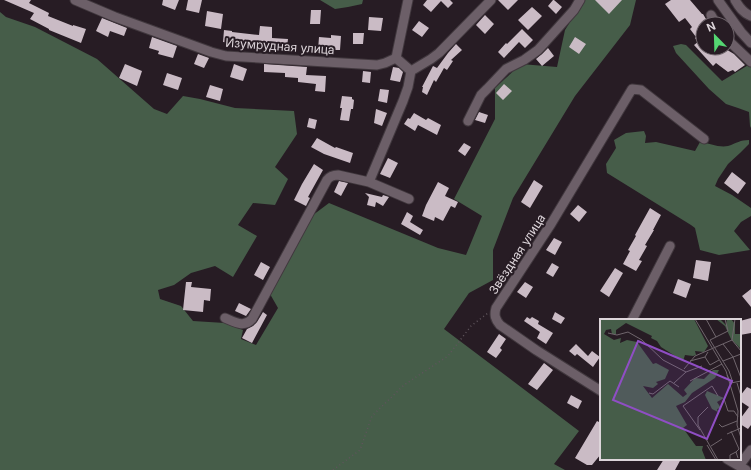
<svg xmlns="http://www.w3.org/2000/svg" width="751" height="470" font-family="Inter,sans-serif">
<style>
.forest{fill:#465d49}
.building{fill:#cabbc5}
.lines{fill:none;stroke-linecap:round;stroke-linejoin:round}
.minor-casing{stroke:#41383e;stroke-width:11}
.path{stroke:#5f555c;stroke-width:1.5;stroke-dasharray:1 3;stroke-linecap:butt}
.minor{stroke:#6c5f68;stroke-width:9}
.labels{text-anchor:middle;dominant-baseline:central;stroke-width:4;stroke-linejoin:round;paint-order:stroke}
.street-label{font-size:12px;fill:#ddd5da;stroke:#271c24}
.inset-road{fill:none;stroke:#70666d;stroke-width:1}
.view{fill:#8f4ec4;fill-opacity:0.15;stroke:#8f4ec4;stroke-width:2}
.inset-edge{fill:none;stroke:#ddd5da;stroke-width:2}
</style>
<rect width="100%" height="100%" fill="#271c24"/>
<path class="forest" d="M320,0h43l-1,4 -14,3 -13,2z
M584,0h52l-6,25 -55,71 -62,102 -20,52v30l-24,13 -25,36 135,102 -25,33 11,6h-565v-458l6,5 29,10 62,32 57,50 13,5 16,-18 17,3 35,9 59,3 3,23 -22,33 13,12 -13,26 -22,-2 -15,22 19,11 -24,41 -18,-11 -24,7 -17,12 -16,5 2,9 21,7 12,15 32,2 18,7 -2,9 15,6 22,-37 -8,-14 43,-79 16,-12 109,45 28,7 16,-39 -28,-17 41,-80v-31l26,-24 36,3 8,-37z
M681,44l5,1 36,36 28,-17 1,1v63l-1,-2 -1,-14 -11,-4 -12,-4 -17,-15 -33,-36 -3,-7z
M644,131l2,5 -1,7 11,-1 39,9 5,-9c9,1 19,6 28,4 9,-3 12,-6 21,-6v4l-9,9 -12,11 -10,15 -3,7 17,9 19,13v8l-10,6 -7,9 16,19 -31,5 -19,-5 -5,-22 -4,-3 -84,-52 -1,-9 10,-16 -2,-8 12,-7z"/>
<path class="building" d="M4,0h27l-2,3 20,10 -1,3 25,10v-1l13,4 -5,14 -32,-13v-1l-19,-10 4,-6z
M163,0h16l-4,10 -13,-5z
M188,0h14l-3,13 -13,-3z
M427,0h23l3,3 -5,5 -7,-7 -10,11 -8,-7z
M498,0h20l-10,10z
M553,0h1l8,7 -6,7 -8,-8z
M595,0h27l-13,14z
M671,0h19l12,14h1l6,10h-6v24h21l10,6 11,11 -10,7 -2,-2 -5,2 -12,-9 -3,3 -19,-21 4,-3 -3,-4 1,-1 -6,-8 2,-2 -7,-9 -6,4 -14,-18z
M532,7l10,9 -14,14 -10,-10z
M311,10h10l-1,14h-10z
M207,11l16,3 -2,15 -16,-3z
M485,15l9,9 -9,10 -9,-9z
M369,17l14,1 -2,13 -13,-1z
M102,18l25,10 -3,8 -14,-5 -2,6 -12,-6z
M419,21l10,7 -7,9 -10,-7z
M260,26l12,1v11l16,1 -1,8 -29,-1 -28,-4v1l-7,-1 1,-12 8,1v1l27,3z
M522,29l11,11 -8,8 -6,-6 -15,16 -6,-6 8,-9 1,1z
M353,33h11l-1,11h-10z
M331,35l10,1 -1,14h-22l1,-13 12,1z
M152,37l25,9 -4,12 -15,-4 1,-3 -10,-3z
M575,37l11,7 -7,10 -10,-7z
M456,44l6,6 -11,10 2,1 -6,9 -3,-2 -8,14 -2,-2 -7,15 -5,-3 1,-5h-1l11,-21 4,2 11,-15z
M548,48l6,8 -12,10 -6,-7 6,-5z
M198,54l11,4 -5,10 -10,-4z
M125,64l17,7 -5,15 -18,-8z
M234,64l13,5 -4,12 -13,-4z
M264,64l43,3 -1,8 20,1 -1,16 -10,-1 1,-7 -18,-2v-4l-13,-1v-4l-21,-1z
M393,67l6,1 4,4 -3,10 -10,-2z
M363,71l8,1 -1,11 -8,-1z
M167,73l15,5 -4,12 -15,-5z
M504,84l8,7 -9,9 -7,-7z
M210,85l13,4 -3,12 -14,-4z
M380,89l9,1 -2,13 -9,-2z
M342,96l10,1v2l2,1 -1,9h-2l-2,12 -9,-1 2,-12h-2z
M376,109l11,4 -5,13 -8,-3z
M479,112l9,3 -3,8 -10,-3z
M414,113l12,7 2,-2 13,7 -4,10 -19,-10 -3,6 -11,-7 4,-6 2,1z
M309,118l8,2 -2,9 -8,-2z
M317,138l18,10 1,-1 17,6 -3,10 -26,-9 -13,-7z
M464,143l7,4 -6,9 -7,-5z
M388,158l10,5 -8,15 -10,-4z
M314,164l9,6 -15,27 2,1 -4,8 -12,-6 8,-16z
M732,172l14,11 -8,11 -14,-11z
M534,180l9,6 -13,22 -9,-6z
M339,181l9,2 -7,13 -7,-4z
M438,182l11,6 -4,8 13,6 -3,6 -4,-2 -8,15 -8,-4 -1,4 -12,-5 4,-11z
M365,193l17,4 1,-2 6,2 -6,9 -7,-4 -1,5 -8,-2 2,-8z
M578,205l9,7 -8,10 -9,-8z
M650,208l11,7 -8,15h1l-9,15 2,1 -8,14 3,1 -6,10 -13,-7 7,-13 -2,-1 8,-14 -1,-1z
M407,212l6,4 -3,6 13,8 -3,5 -19,-11z
M554,238l8,4 -7,13 -9,-5z
M696,260l15,2 -3,19 -15,-3z
M261,262l9,5 -7,13 -9,-5z
M552,263l7,4 -6,10 -7,-4z
M615,268l8,5 -14,24 -9,-6z
M678,279l13,5 -5,14 -13,-5z
M186,282h6l-1,5 20,2 -1,12 -6,-1 -1,12 -20,-2z
M525,282l8,5 -7,11 -9,-6z
M751,289v18l-9,-11z
M239,303l12,6 -5,7 -11,-5z
M263,312l4,3 -15,28 -10,-5 5,-9 6,-3 4,-4z
M555,312l10,6 -4,6 -9,-5z
M527,317l3,2 2,-2 7,4 -1,3 15,9 -7,11 -9,-6 3,-6 -16,-11z
M751,318v15l-11,2v-14z
M499,334l7,5 -6,9 2,2 -6,8 -9,-6z
M576,344l12,12 4,-5 8,6 -7,10 -16,-13 -2,2 -6,-5z
M544,363l9,7 -16,20 -9,-6z
M747,387l4,2v36l-3,4 -8,-5v-5l9,-12 -9,-6v-5z
M571,395l11,6 -4,8 -11,-6z
M597,421l4,2v31l-9,11h-5l-12,-7z
M664,459h17l-6,11h-18z"/>
<g class="lines">
<defs>
<path id="minor" d="M75,0l40,17 96,35 15,4 151,9 8,-2 11,-5 15,13
M718,0l23,32 10,11
M735,0c4,7 8,13 16,16
M711,15l5,9
M727,38l4,5 20,19
M396,58l12,-58
M468,121l13,-26 6,-6 19,-20 18,-9 14,-10 36,-40 6,-10
M369,182l34,-81 5,-14 3,-16 20,-12 8,-6 52,-53
M225,318c10,4 19,10 27,1l75,-139c3,-4 6,-5 11,-5l31,7 40,17
M632,320l38,-74
M601,391l-65,-41 -36,-25c-5,-6 -6,-10 -4,-17l55,-84 81,-135 9,1 63,49
M727,459l19,11
M739,466l12,-16"/>
</defs>
<use href="#minor" class="minor-casing"/>
<path class="path" d="M333,470l27,-20 12,-34 32,-31 44,-29 23,-30 17,-13"/>
<use href="#minor" class="minor"/>
</g>
<g class="labels">
<g class="street-label">
<text transform="translate(280 46) rotate(4)">Изумрудная улица</text>
<text transform="translate(517 254) rotate(-57)">Звёздная улица</text>
</g>
</g>
<g transform="translate(600 319)">
<rect width="141" height="141" fill="#271c24"/>
<path d="M0,0h94l14,27 -4,6 -9,-1 1,4 -3,1 -8,-1 -2,6 -22,-14 -4,-6 -6,-3 1,-2 -26,-13 -10,7v4h-4l-1,-5 -5,1 -2,4 10,6 7,-2 -1,5 7,-3 10,2 16,22 3,-1 13,7 -4,9 -9,3 2,2 -5,4 -10,-2 9,12 16,-14 15,13 4,-3 -3,-4 11,-12 9,1 9,-9h6l-4,8 -23,15 -7,9 -9,4 11,19 -4,3 13,18h7l-1,4 4,10h-106zM116,0h4l6,6 1,-6h4l4,5v10h6v15l-10,-10 -6,-13zM107,72l17,7 -7,4 4,6 -4,1 1,3 -6,-3 -7,-14z" fill="#465d49"/>
<path class="inset-road" d="M95,0l31,52 12,40 -1,14 4,13M106,0l10,18M125,0l3,12 -18,9 19,31 4,12M8,14l9,2 11,-3 14,8 21,20 23,12M132,21l9,11M123,25l10,13 8,21M105,38l5,8 9,-5M90,42l15,-4 3,-5M123,42l18,-7M84,50l11,-13 37,-16 3,-21M127,56l4,8 10,-2M90,62l32,-17M74,64l12,-11 16,-6M137,64l4,13M49,74l4,1 17,-13 9,6M124,80l4,12h6l4,6M108,88l-10,10v8l20,35M119,105l3,3 15,-6M100,111l-17,-24 29,-20 6,10M131,112l8,18 -3,3M127,115l14,-6M107,126l9,15M111,127l11,-7M130,141v-5l6,-3 2,6"/>
<path class="view" d="M38,22l94,40 -25,58 -94,-39z"/>
<rect width="141" height="141" class="inset-edge"/>
</g>
<g transform="translate(715 36) rotate(337)"><circle r="19" fill="#271c24" stroke="#70666d"/>
<path d="M0-3L7 15L0 10L-7 15Z" fill="#54d672"/>
<text y="-6" font-size="11" font-weight="bold" text-anchor="middle" fill="#ddd5da">N</text>
</g>
</svg>
